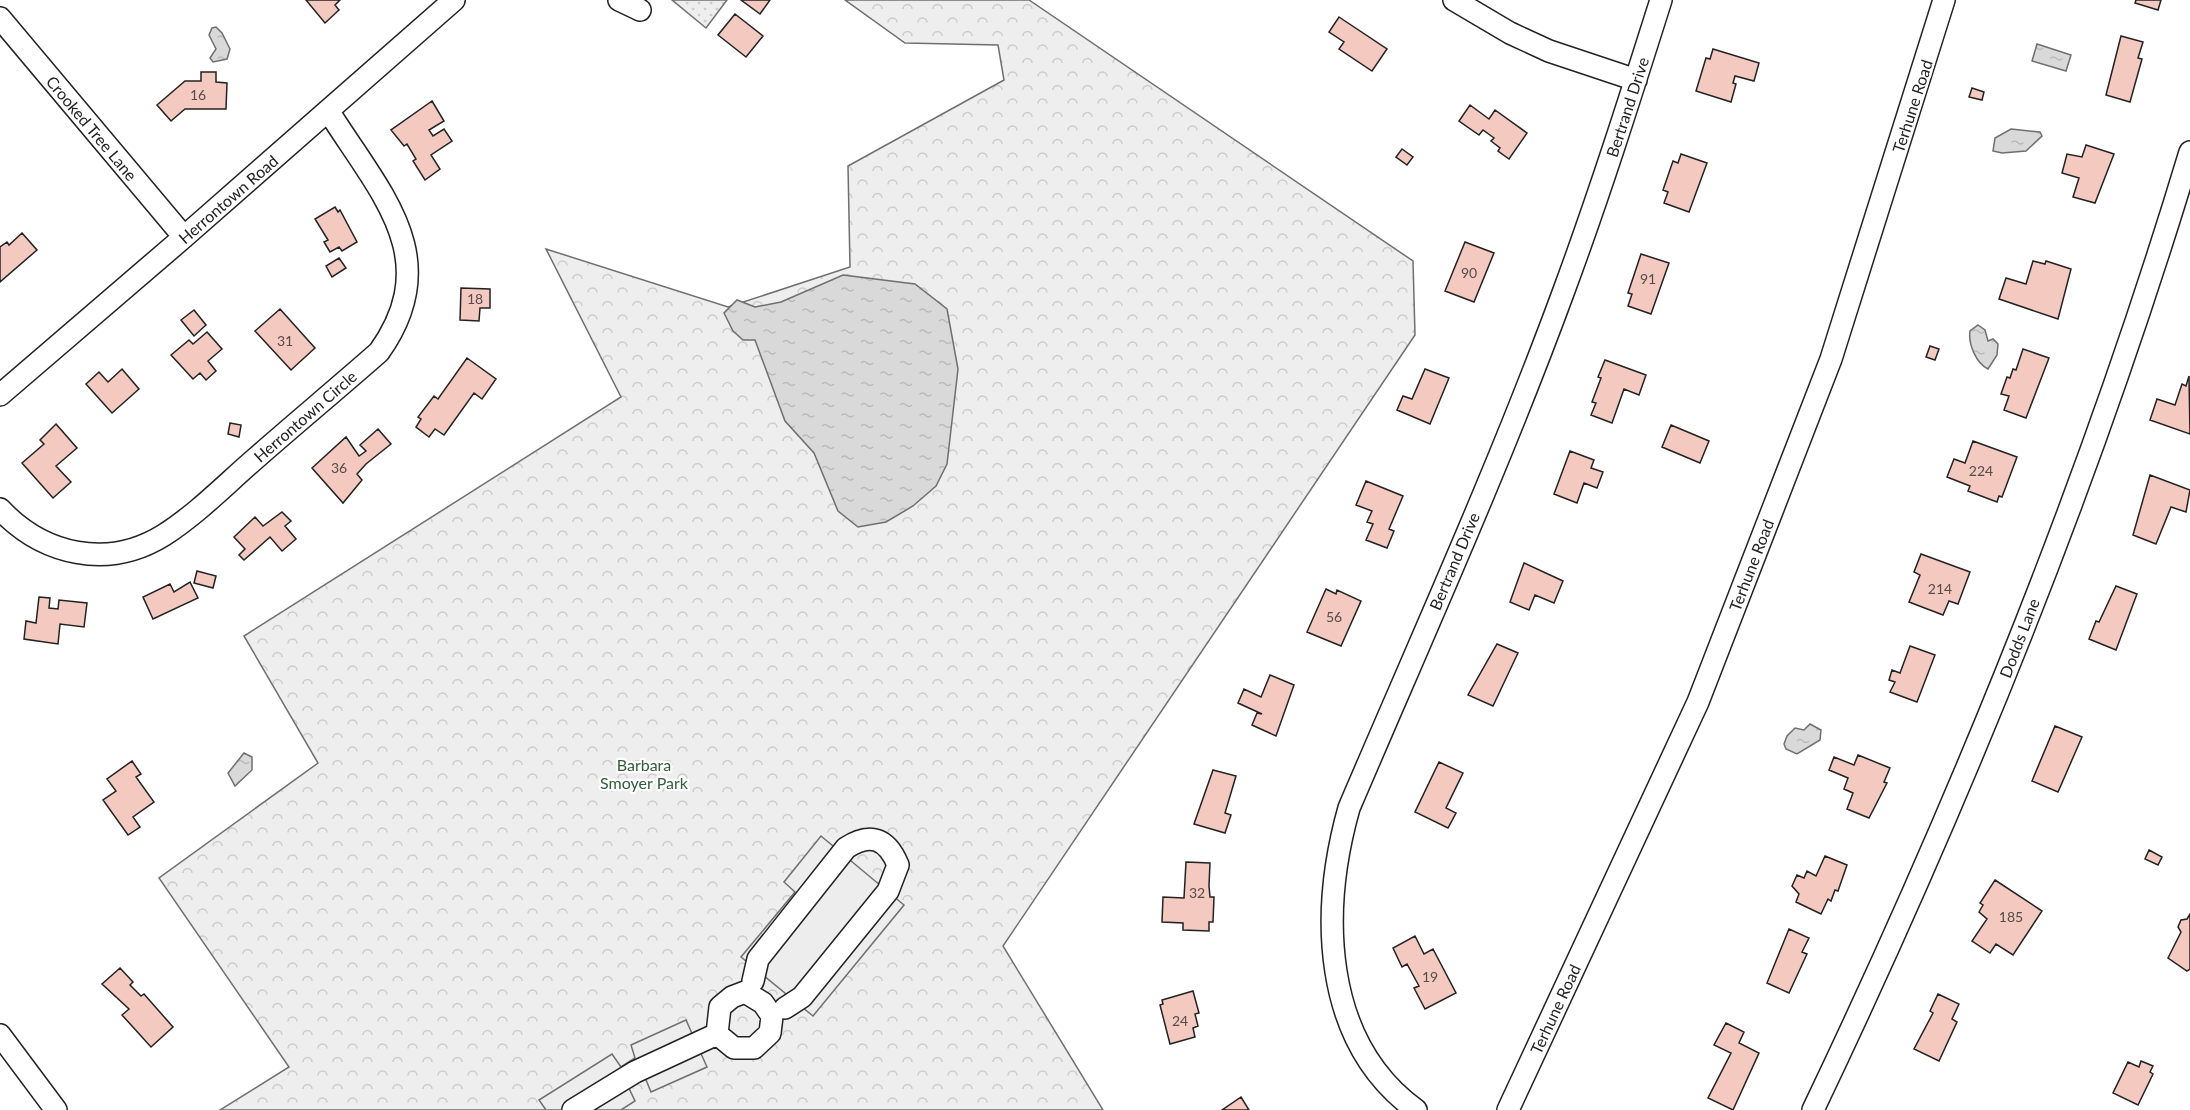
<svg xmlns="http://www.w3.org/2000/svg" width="2190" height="1110" font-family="Lato,sans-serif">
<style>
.forest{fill:url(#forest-crowns);stroke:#6f6f6f;stroke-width:1.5}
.garden{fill:url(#garden-dots);stroke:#6f6f6f;stroke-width:1.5}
.parking{fill:#ededed;stroke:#6f6f6f;stroke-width:1.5}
.water{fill:url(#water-ripples);stroke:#6f6f6f;stroke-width:1.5}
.building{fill:#f3c9c0;stroke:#222;stroke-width:1.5}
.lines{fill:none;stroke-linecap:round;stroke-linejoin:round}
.minor-casing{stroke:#222;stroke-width:24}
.minor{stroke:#fff;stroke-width:21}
.labels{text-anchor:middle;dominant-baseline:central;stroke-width:4.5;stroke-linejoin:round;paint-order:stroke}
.number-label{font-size:14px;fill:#564c4a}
.street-label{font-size:16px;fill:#222;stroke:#fff}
.park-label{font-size:16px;fill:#2f5e38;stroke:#fff}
</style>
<defs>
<pattern id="forest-crowns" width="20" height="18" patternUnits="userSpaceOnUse" patternTransform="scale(1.5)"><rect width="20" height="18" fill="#eee"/><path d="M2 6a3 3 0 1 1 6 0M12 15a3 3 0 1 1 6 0" fill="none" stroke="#ccc"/></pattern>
<pattern id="garden-dots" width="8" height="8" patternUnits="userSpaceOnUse" patternTransform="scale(1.5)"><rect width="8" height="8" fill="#eee"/><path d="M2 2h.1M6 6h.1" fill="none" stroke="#ccc" stroke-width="1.8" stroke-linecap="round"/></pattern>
<pattern id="water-ripples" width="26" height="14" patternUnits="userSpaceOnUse" patternTransform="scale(1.5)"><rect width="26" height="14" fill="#d9d9d9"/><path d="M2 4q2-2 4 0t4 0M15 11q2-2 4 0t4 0" fill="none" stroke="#bababa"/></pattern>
</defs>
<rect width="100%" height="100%" fill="#fff"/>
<path class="forest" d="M845,0h184l384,261 2,74 -412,611 100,164h-883l69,-43 -130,-189 159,-115 -74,-127 377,-239 -75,-148 182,58 122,-40 -2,-101 156,-86 -6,-35 -93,-2z"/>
<path class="garden" d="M672,0h55l-21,28z"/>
<path class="parking" d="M821,836l83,69 -91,111 -72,-59 54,-65 -11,-10z
M686,1020l21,47 -56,25 -7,-17 -17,9 8,17 -14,9h-75l-7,-10 73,-46 9,13 14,-9 -4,-13z"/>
<path class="water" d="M216,27l6,6 8,16 -3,10 -14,3 -3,-4 6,-9 -7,-14 3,-7z
M2037,44l34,11 -5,16 -34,-10z
M2011,129l29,3 2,4 -16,15 -24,2 -9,-2 2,-13z
M843,275l72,9 32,25 11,60 -11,95 -11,22 -23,20 -27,16 -28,5 -20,-16 -24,-58 -29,-32 -30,-81h-12l-10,-9 -9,-18 13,-13 18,7 26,-5z
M1978,325l7,5 3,11 5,-2 5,5 -1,11 -9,14c-12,-6 -20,-25 -18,-38z
M1810,724l11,6 -1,10 -23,14 -11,-5 -2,-5 3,-8 8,-8 9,2z
M244,753l8,4v13l-17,16 -7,-13z"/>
<path class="building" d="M306,0h34l-5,5 4,5 -14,13z
M741,0h29l-10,14z
M2136,0h25l-3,10 -23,-7z
M735,14l28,22 -17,21 -28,-22z
M1339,17l48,32 -15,22 -33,-22 5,-7 -15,-10z
M2121,36l22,6 -5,16 4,1 -12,43 -24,-7z
M1713,49l46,14 -5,18 -19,-5 -2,7 3,1 -5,18 -35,-11 10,-33 4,1z
M201,72h15v10l11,1 -1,26h-41l-14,12 -14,-16 28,-24h16z
M1972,88l12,4 -2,8 -13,-3z
M432,101l12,20 -15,9 4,6 11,-7 8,12 -21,14 9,14 -15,11 -12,-19 3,-2 -9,-15 -3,2 -13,-16z
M1470,105l19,14 6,-9 32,23 -18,26 -11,-8 2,-3 -9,-7 3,-3 -11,-8 -4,5 -20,-14z
M2086,145l28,9 -19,49 -22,-6 6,-19 -17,-5 5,-19 15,3z
M1402,149l11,8 -6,8 -11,-8z
M1681,154l26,9 -18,49 -25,-9 4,-11 -5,-2 10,-29 5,2z
M335,207l3,5 2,-2 17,32 -15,9 -3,-4 -9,5 -6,-10 4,-2 -13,-21z
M22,233l15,17 -37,32v-35l7,-5 2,3z
M1465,242l29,11 -20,49 -29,-11z
M1641,254l28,9 -18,51 -23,-8 4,-12 -4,-1z
M339,258l7,10 -14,9 -6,-11z
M2033,261l12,3 1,-3 25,8 -13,50 -59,-20 7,-21 20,6z
M461,288l29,1v19h-10l-1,13 -19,-1z
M280,309l35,39 -24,22 -36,-39z
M194,310l12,15 -12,11 -13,-16z
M207,332l15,17 -14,12 8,10 -10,9 -6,-7 -7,6 -22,-24 18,-15 4,4z
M1930,346l9,3 -4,11 -9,-3z
M2023,349l26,9 -23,60 -22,-8 5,-14 -8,-2 6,-17 3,1 3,-9 3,1z
M467,358l29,21 -14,20 -8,-6 -30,42 -9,-6 -6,8 -13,-10 5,-8 -3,-2 16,-21 4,3z
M1605,360l41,15 -7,20 -15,-6 -12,34 -21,-8 5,-12 -4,-1 9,-24 -3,-1z
M122,369l17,20 -27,24 -26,-29 13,-12 9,10z
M1425,369l24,9 -19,46 -33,-14 6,-14 9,3z
M2189,376l1,58 -40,-14 7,-21 18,6 7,-21 4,2z
M230,423l11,2 -2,12 -11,-3z
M56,424l21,24 -21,18 15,16 -18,16 -31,-35 22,-19 -4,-4z
M1671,425l38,16 -9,22 -38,-16z
M378,429l13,15 -25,20 -9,10 5,6 -19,23 -31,-35 34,-31 13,19 7,-5 -6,-6z
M1973,441l44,16 -15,40 -3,-1 -2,6 -29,-11 2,-5 -23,-9 7,-18 11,4z
M1570,451l24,9 -3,8 12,4 -6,16 -13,-5 -7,20 -23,-9z
M2150,475l40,15 -4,22 -15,-5 -15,37 -23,-9z
M1366,481l37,15 -14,33 5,2 -7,17 -21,-8 7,-16 -6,-2 5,-11 -16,-6z
M282,512l9,9 -6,5 11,13 -14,12 -12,-14 -26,23 -5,-5 6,-6 -11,-12 21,-20 8,9z
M1921,554l49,18 -12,32 -9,-3 -6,14 -34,-13 11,-27 -6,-3z
M1524,563l39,18 -9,22 -19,-8 -6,15 -19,-8z
M197,571l19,5 -3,12 -19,-5z
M190,582l8,16 -45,21 -10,-22 27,-13 4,8z
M2116,586l21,8 -21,56 -27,-11 7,-18 3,1z
M1326,589l10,5 1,-4 24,11 -20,45 -34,-14z
M39,597l11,1 -1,10 9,1 1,-9 28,3 -3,24 -24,-3 -2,20 -34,-5 2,-18 10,2z
M1497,644l21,9 -25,53 -25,-11z
M1910,646l25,9 -18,47 -27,-10 5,-10 -6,-2 3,-10 8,3z
M1270,675l24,10 -18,51 -24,-11 5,-12 5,1 -24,-11 6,-14 17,8z
M2055,726l27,11 -24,55 -26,-11z
M1858,755l32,13 -6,14 3,1 -18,35 -22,-9 6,-16 -9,-4 4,-11 -19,-8 5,-13 20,8z
M132,761l9,13 -5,3 18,25 -21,15 7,10 -12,8 -25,-35 13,-9 -9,-12z
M1439,762l24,11 -17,35 10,5 -8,15 -33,-16z
M1213,770l23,6 -11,37 6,2 -6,18 -31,-9z
M2149,850l13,7 -4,8 -13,-6z
M1825,856l22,9 -9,26 -3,-1 -4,11 -3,-2 -7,15 -25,-12 3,-8 -7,-8 5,-11 7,3 3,-7 9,5z
M1186,862l24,1 -1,23 1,11h4l-1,25h-4v9l-26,-1v-7l-21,-1 1,-25 21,1z
M1995,880l47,31 -29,44 -17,-11 -6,9 -18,-12 15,-22 -8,-7 4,-7 -3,-2z
M2190,914v55l-3,2 -19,-13 13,-26 -3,-5 3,-7 6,-1z
M1789,929l20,9 -7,14 5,2 -18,39 -22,-10z
M1415,936l9,18 9,-5 23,44 -31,16 -11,-21 5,-2 -12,-22 -5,3 -9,-19z
M120,968l13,14 -3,3 11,11 3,-2 29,33 -22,20 -29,-32 7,-6 -27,-25z
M1193,991l6,22 -4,1 3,12 -5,2 2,9 -25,7 -10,-39 3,-1 -1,-4z
M1938,994l21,10 -7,15 5,3 -18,39 -25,-12 19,-36 -3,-2z
M1726,1023l18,9 -5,11 20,10 -26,57 -25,-12 23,-45 -17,-8z
M2141,1061l12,5 -3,6 3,2 -15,31 -25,-12 15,-31 11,5z
M1241,1097l8,13h-27z"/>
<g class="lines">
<defs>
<path id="minor" d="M619,0l21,10
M1454,0l56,33 39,18 87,29
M0,18l184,219
M0,395l184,-158 270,-237
M0,509c43,46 108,61 164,26 33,-21 62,-51 91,-76 41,-36 83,-71 124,-107 67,-94 1,-159 -50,-240
M753,981l5,-22 88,-111c24,-16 41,-10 52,17l-10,26 -86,106 -17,11
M745,992l18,11 9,13 -2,17 -16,15h-20l-17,-14 3,-27 12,-10z
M0,1035l56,75
M573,1110l62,-38 82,-38
M1416,1110c-95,-69 -96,-199 -67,-302 73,-171 150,-341 214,-515 36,-97 67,-195 98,-293
M1508,1110l190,-408 133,-343 113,-359
M1813,1110c148,-310 278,-629 377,-958"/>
</defs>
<use href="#minor" class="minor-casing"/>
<use href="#minor" class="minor"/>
</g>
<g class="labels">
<g class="number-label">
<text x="198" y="94">16</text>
<text x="1469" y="272">90</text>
<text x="1648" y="278">91</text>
<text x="475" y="298">18</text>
<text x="285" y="340">31</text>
<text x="339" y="467">36</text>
<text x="1981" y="470">224</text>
<text x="1940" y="588">214</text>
<text x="1334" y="616">56</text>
<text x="1197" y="892">32</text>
<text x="2011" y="916">185</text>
<text x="1430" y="976">19</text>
<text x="1180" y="1020">24</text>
</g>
<g class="street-label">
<text transform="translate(1912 106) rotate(-72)">Terhune Road</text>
<text transform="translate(1627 107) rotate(-72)">Bertrand Drive</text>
<text transform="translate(92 128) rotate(50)">Crooked Tree Lane</text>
<text transform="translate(228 199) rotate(-41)">Herrontown Road</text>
<text transform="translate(305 416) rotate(-41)">Herrontown Circle</text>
<text transform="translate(1454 561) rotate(-67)">Bertrand Drive</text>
<text transform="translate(1751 565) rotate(-69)">Terhune Road</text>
<text transform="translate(2019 638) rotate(-69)">Dodds Lane</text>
<text transform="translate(1555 1009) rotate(-65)">Terhune Road</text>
</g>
<g class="park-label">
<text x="644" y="764">Barbara<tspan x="644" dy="18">Smoyer Park</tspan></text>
</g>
</g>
</svg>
